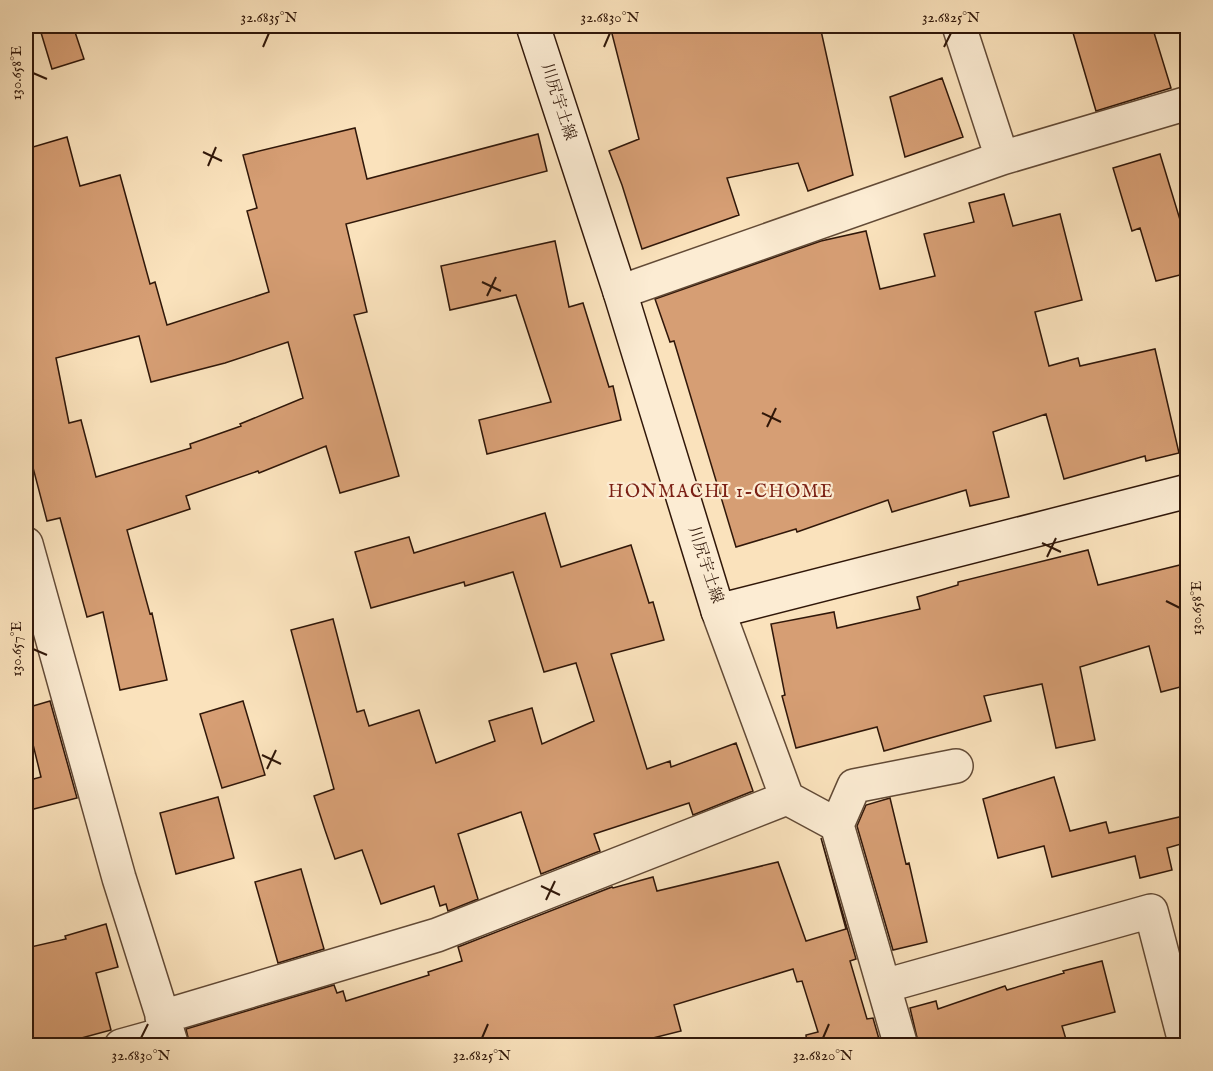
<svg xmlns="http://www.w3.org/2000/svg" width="1213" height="1071" font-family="'IM FELL English','Noto Serif JP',serif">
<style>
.building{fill:#d69e74;stroke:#301709;stroke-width:1.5;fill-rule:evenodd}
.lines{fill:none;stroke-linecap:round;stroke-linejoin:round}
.minor-casing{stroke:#624a36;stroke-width:36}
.secondary-casing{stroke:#301709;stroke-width:36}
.minor{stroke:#fcecd3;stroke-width:33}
.secondary{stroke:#fcecd3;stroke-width:33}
.ticks{fill:none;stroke:#301709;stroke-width:2}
.labels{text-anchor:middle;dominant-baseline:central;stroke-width:4.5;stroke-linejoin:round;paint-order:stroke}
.street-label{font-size:16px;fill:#301709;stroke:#fcecd3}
.neighbourhood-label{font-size:18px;letter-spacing:1.5px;fill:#7a1f14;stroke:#fcecd3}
.neatline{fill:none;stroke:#301709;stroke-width:2}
.ticks-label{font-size:15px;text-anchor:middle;fill:#301709}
</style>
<rect width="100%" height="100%" fill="#fae2bc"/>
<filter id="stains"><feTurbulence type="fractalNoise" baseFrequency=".00333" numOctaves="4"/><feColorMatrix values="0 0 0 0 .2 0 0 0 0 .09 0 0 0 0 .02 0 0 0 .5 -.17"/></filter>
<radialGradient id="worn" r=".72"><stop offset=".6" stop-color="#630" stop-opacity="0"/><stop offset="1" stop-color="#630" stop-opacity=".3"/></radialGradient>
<path class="building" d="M39,26h34l11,33 -32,10z
M610,26h210l33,149 -45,16 -10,-28 -71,15 12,37 -97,34 -20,-64 -13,-34 30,-12z
M1071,26h81l19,62 -75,23z
M942,78l21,59 -58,20 -15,-60z
M355,128l12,51 171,-45 9,37 -201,53 21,88 -13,3 45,161 -59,17 -14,-47 -67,27 -1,-2 -72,25 4,13 -63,21 23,84 2,-1 15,67 -47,10 -17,-78 -16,5 -27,-99 -13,3 -21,-80v-292l41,-12 13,49 40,-11 30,109 5,-2 12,43 102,-33 -22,-81 10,-3 -14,-53zM139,336l12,46 74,-19 63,-21 15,56 -63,26 1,2 -51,18 1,4 -95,29 -15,-57 -12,3 -13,-65z
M1160,154l28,92v27l-32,8 -16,-53 -8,3 -19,-63z
M1004,194l9,32 47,-12 22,86 -47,12 14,54 29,-8 2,8 75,-17 24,104 -33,8 -1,-5 -81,23 -18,-65 -53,18 16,65 -39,9 -4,-16 -74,22 -4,-12 -91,32 -1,-3 -60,18 -62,-206 -4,1 -15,-43 166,-58 45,-10 14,58 55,-13 -11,-42 50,-12 -5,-19z
M555,241l14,66 14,-4 26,84 4,-1 8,34 -134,34 -8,-34 72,-18 -35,-107 -66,15 -9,-44z
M545,513l16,54 70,-22 18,58 4,-1 11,38 -53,14 36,115 23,-8 1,6 65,-24 17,48 -60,24 -4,-12 -95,31 6,17 -59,23 -20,-62 -63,22 20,65 -30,12 -2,-7 -6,2 -6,-20 -53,18 -19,-54 -27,9 -10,-29 -11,-34 20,-7 -43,-159 42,-11 24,93 7,-2 5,16 50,-16 17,53 59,-22 -6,-20 43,-13 10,36 52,-23 -18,-58 -32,9 -31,-100 -48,14 -1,-4 -93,26 -16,-56 54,-15 5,16z
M1088,550l10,35 90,-22v122l-27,7 -12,-46 -69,21 15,73 -39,8 -14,-64 -58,12 7,25 -107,30 -7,-24 -81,21 -14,-52 3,-1 -14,-71 63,-12 3,16 83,-19 -3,-12 41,-12v-3z
M50,701l27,97 -51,13v-30l15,-4 -15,-61v-8z
M243,701l22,74 -43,13 -22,-74z
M1054,777l16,54 36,-9 3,11 79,-18v27l-21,6 5,22 -32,8 -5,-22 -83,21 -8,-31 -46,12 -15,-59z
M218,797l16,61 -58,16 -16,-61z
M890,798l16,66 3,-1 18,79 -34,8 -36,-124 9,-21z
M821,838l35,121 -6,2 17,58 6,-1 8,28h-74l-1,-11 12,-3 -16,-51 -5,1 -4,-13 -119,36 7,26 -60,15h-431l-4,-17 148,-44 3,8 6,-2 3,10 83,-26 -1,-3 34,-11 -4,-14 154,-60 1,1 40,-11 4,14 121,-29 28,79 40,-12z
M301,869l23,80 -46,14 -23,-81z
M106,924l12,43 -22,6 15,57 -59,16h-26v-98l40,-9 -1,-3z
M1102,961l13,51 -53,14 6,20h-149l-9,-38 26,-7 2,8 67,-23 2,4 57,-17 -1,-2z"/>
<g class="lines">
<defs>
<path id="minor" d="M959,26l43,132
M620,292l382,-134 186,-55
M26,544l93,334 53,168
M718,611l69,187 50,27 64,221
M837,825l17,-39 102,-20
M884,986l267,-75 35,135
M162,1017l275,-82 350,-137
M121,1046l47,-13"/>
<path id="secondary" d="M533,26l87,266 98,319 470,-120"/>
</defs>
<use href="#minor" class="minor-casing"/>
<use href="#secondary" class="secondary-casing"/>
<use href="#minor" class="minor"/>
<use href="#secondary" class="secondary"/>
</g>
<path class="ticks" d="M263,47l6,-14M604,47l6,-14M944,47l7,-14M33,73l14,6M203,152l19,9M208,166l8,-19M482,282l19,9M487,296l9,-19M762,413l19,9M767,427l9,-19M1042,543l19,9M1047,557l9,-19M1166,601l14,7M33,649l14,6M262,755l19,9M267,769l9,-19M541,886l19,9M546,900l9,-19M141,1038l7,-14M482,1038l6,-14M823,1038l6,-14"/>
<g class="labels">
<g class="street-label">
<text transform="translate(558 102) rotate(72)">川尻宇土線</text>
<text transform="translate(705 565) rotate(72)">川尻宇土線</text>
</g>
<g class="neighbourhood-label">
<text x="721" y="492">HONMACHI 1-CHOME</text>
</g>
</g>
<rect width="1213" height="1071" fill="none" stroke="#fae2bc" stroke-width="66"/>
<rect x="33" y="33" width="1147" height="1005" class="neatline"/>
<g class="ticks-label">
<text x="269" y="22">32.6835°N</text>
<text x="610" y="22">32.6830°N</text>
<text x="951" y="22">32.6825°N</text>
<text transform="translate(16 73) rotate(-90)" y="5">130.658°E</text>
<text transform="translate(1196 608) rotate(-90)" y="5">130.658°E</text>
<text transform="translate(16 649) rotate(-90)" y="5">130.657°E</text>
<text x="141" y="1060">32.6830°N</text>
<text x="482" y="1060">32.6825°N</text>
<text x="823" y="1060">32.6820°N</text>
</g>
<rect width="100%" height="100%" filter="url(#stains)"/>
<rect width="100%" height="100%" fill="url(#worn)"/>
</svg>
